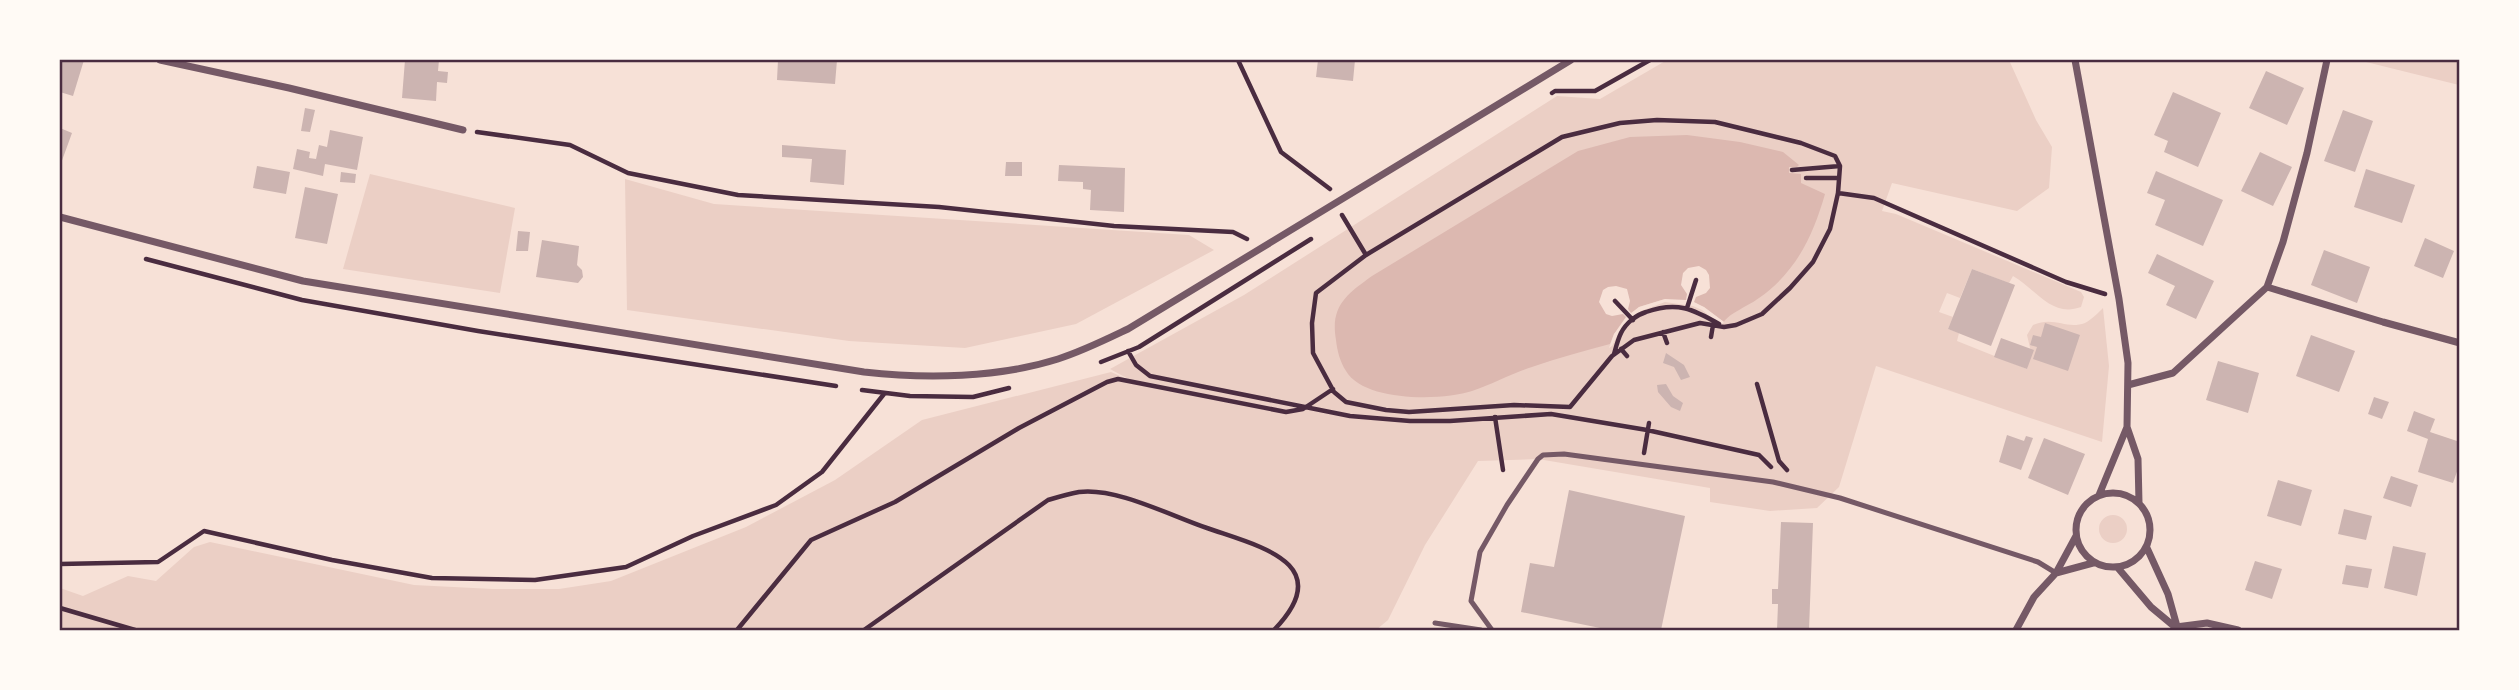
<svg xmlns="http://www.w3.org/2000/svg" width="2519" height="690" font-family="'Golos Text',sans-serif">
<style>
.green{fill:#ebcfc5}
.water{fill:#dcb8b0}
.pier{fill:#f7e1d7}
.building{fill:#ccb4b1}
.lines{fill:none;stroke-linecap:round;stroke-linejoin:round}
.path{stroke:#4a2c40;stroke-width:4.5}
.service{stroke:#755966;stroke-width:5}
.minor{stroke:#755966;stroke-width:7}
.neatline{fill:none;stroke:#4a2c40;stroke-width:2.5}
</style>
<rect width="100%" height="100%" fill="#f7e1d7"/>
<path class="green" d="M1667,60h342l27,60 16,27 -3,41 -32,23 -125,-28 -10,28 14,3 185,78 3,5 -3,10c-30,11 -45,-18 -68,-31l-4,7 -37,-14 -12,29 -13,-5 -8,19 14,5 -5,12 11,4 -2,8 70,28 4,-17 -4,-17 6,-10c22,-9 33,5 52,-2 6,-3 13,-10 18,-15l6,58 -7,76 -226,-76 -37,121 -22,21 -47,3 -60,-9v-14l-172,-29 -60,2 -53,84 -37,75 -12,10h-1316v-42l23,8 45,-20 28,5 38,-34 16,-5 204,43 79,4h66l52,-8 135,-54 89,-47 87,-60 189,-48 23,10 -24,-13 134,-74 313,-199 43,3z
M2358,60h101v25z
M370,174l145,34 -15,85 -157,-24z
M625,179l89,25 475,31 25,15 -138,74 -111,24 -116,-7 -222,-31z
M2099 529a14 14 0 1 1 28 0a14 14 0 1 1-28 0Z"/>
<path class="water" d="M1687,135l53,7 43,10 16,13 -2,2h-8v6l12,1v9l24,11c-12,42 -29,78 -66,104 -9,7 -31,16 -35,24l-20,-15 -39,-8 -26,8 -25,27 -4,10c-26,7 -52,14 -78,23 -20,6 -39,17 -60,24 -30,10 -108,11 -126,-20 -6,-9 -9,-21 -10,-31 -6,-34 11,-46 36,-64l206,-125 52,-14z"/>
<path class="pier" d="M1699,266l7,4 3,5 1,13 -4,5 -10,4 -2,5 10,5 20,15 -3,3 -19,-15 -9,-4 -28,-4 -24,9 -8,5 -16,20 -5,10 -3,2 5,-14 12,-17 -3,-3 -11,2 -6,-2 -7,-12 4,-12 5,-3 8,-1 11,3 3,12 -2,8 3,4 8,-6 26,-8 21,1 1,-6 -6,-9 2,-12 5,-5z"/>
<path class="building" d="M60,60h24l-11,36 -13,-4z
M405,60h34l-1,11 10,1 -1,11 -10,-1 -1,19 -34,-3z
M778,60h59l-2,24 -58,-4z
M1318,60h37l-2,21 -37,-4z
M2266,71l38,17 -17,37 -38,-17z
M2173,92l48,21 -23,54 -34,-15 4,-11 -14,-6z
M305,108l10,2 -5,22 -9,-1z
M2343,110l30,11 -18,51 -31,-11z
M60,128l12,5 -12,33z
M330,130l33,7 -6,33 -32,-6 -2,12 -30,-7 4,-20 13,3 -1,6 7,1 3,-14 8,2z
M782,145l64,5 -2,35 -34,-3 2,-23 -30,-2z
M2260,152l32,15 -19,39 -32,-15z
M1006,162h16v14h-17z
M1059,165l66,3 -1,44 -34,-2 1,-20 -8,-1v-7l-25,-1z
M257,166l33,6 -4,22 -33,-6z
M2366,169l49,16 -13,38 -48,-16z
M2156,171l67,29 -20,46 -48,-21 10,-25 -18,-7z
M341,172l15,2 -1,9 -15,-1z
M305,187l33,7 -11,50 -32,-6z
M518,231l12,1 -2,19h-12z
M2425,238l29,13 -11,27 -29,-12z
M542,240l37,6 -2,19 5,5 1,7 -5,6 -42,-6z
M2324,250l46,17 -13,36 -46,-18z
M2157,254l57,27 -18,38 -30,-14 9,-19 -27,-13z
M1972,269l43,16 -24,61 -43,-17z
M2045,323l35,12 -12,36 -35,-12 4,-12 -7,-2 3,-10 8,2z
M2311,335l44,16 -16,41 -43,-16z
M2001,338l33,12 -7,19 -33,-12z
M1666,353l18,12 6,12 -9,3 -7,-13 -11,-4z
M2218,361l41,12 -11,40 -42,-13z
M1666,384l7,12 10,7 -3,8 -9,-4 -13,-15 -1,-7z
M2374,397l15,5 -7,17 -14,-5z
M2414,411l21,8 -5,13 30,10v21l-7,20 -35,-11 10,-33 -21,-8z
M2007,435l17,6 2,-5 7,2 -12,32 -22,-8z
M2044,438l41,16 -17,41 -40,-17z
M2391,476l27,9 -7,22 -28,-9z
M2278,480l34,10 -11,36 -34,-10z
M1569,490l116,26 -24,114h-51l-89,-18 9,-49 24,4z
M2344,509l28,7 -6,24 -28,-6z
M1781,522l32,1 -4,107h-32l1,-26h-6v-15h6z
M2393,546l33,7 -9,43 -33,-8z
M2255,561l27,8 -10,30 -27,-9z
M2346,565l26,4 -4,19 -26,-4z"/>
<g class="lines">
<path class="path" d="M1238,60l43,92 49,37
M1552,93l3,-2h40l55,-31
M1657,120l58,2 86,21 34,13 5,10 -2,27 -8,36 -17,33 -23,26 -28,26 -26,11 -12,2 -24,-4 -66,17 -22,16 -42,51 -56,-2 -105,7 -23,-2 -40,-8 -12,-10 -21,-39 -1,-30 4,-30 50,-38 196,-118 58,-14z
M477,132l93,13 58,28 110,22 201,12 175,19 119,6 14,7
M1792,170l48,-4
M1806,178h33
M1838,193l36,5 192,84 39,12
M1342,215l24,40
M146,259l156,41 176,31 358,55
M1615,301l18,19
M1687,308l9,-28
M1663,332l4,11
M1711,337l2,-12
M1621,349l6,7
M1128,351l8,14 14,11 200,40 60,5h40l101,-7 96,16 112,25 12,12
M1614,354c2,-7 4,-15 7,-21 5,-10 15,-18 25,-21 31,-11 47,-3 73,12
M1101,362l38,-15 172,-108
M1757,384l22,77 8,9
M862,390l48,6 63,1 36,-9
M1495,417l8,53
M1644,453l5,-30
M60,564l98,-2 46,-31 128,29 100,18 103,2 91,-13 67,-31 83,-31 46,-33 62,-78
M60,608l75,22
M737,630l74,-90 84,-38 124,-74 88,-46 11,-3 168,33 17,-3 30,-20
M864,630l184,-130c10,-3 20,-6 31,-8 37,-5 92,24 128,36 51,18 132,35 67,102"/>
<path class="service" d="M1435,623l46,7
M1492,630l-21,-29 9,-49 27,-47 31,-46 5,-4 21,-1 209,28 67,16 198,64 18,11"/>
<path class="minor" d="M160,60l129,28 174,42
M2075,60l44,239 9,64 -1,64 11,32 1,44
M60,217l243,64 561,91c62,7 134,6 194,-13 25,-8 47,-19 70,-30l443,-269
M2267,287l116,35 77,21
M2128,385l45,-12 94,-86 16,-45 24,-89 20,-93
M2076 530a37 37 0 1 1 74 0a37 37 0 1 1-74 0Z
M2099,495l28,-68
M2147,548l21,46 10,36
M2118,568l33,39 24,20
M2056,573l37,-10
M2176,627l31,-4 31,7
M2016,630l18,-33 22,-24 20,-37"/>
</g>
<rect width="2519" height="690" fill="none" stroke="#fffaf5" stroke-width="122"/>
<rect x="61" y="61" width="2397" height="568" class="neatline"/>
</svg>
